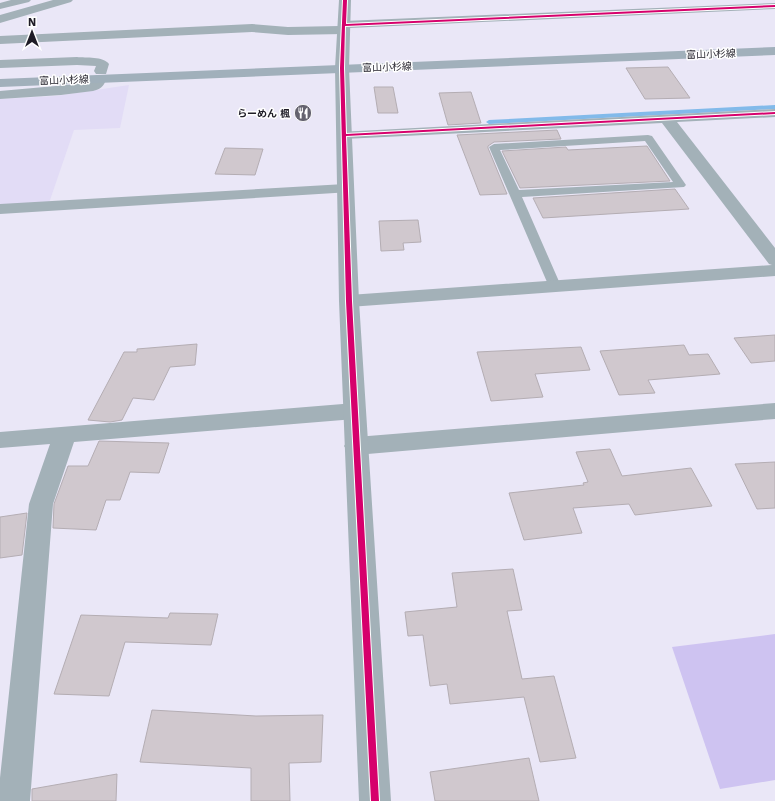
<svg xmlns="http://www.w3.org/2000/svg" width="775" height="801" font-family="'Work Sans','Noto Sans JP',sans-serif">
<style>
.built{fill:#e2dcf6}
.green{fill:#cec3f1}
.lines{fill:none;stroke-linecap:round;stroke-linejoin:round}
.stream{fill:#82baea;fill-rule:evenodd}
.building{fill:#d0c8ce;stroke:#b4adb3}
.service{fill:#a3b1b8;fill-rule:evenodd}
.minor{fill:#a3b1b8;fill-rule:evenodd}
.tertiary{fill:#a3b1b8;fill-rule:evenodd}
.primary{fill:#a1b0bb;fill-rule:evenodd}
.cycleway-casing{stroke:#fff;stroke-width:2}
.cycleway{fill:#d6006c;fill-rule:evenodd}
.labels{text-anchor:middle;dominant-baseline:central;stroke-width:3;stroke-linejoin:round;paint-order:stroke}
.far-street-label{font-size:10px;fill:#1e1c26;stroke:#fff}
.far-poi-label{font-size:10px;font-weight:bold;fill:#1e1c26;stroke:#fff;text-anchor:end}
</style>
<rect width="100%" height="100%" fill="#eae7f7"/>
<path class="built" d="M129,85l-9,43 -46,2 -25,73 -49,2v-106l56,-3z"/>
<path class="green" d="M775,634v146l-55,9 -48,-142z"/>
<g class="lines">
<path class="stream" d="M775,105v4l-286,15 -3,-2 3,-2z"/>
</g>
<path class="building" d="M668,67l22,31 -45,1 -19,-31z
M374,87h19l5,26h-20z
M471,92l10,31 -33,2 -9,-32z
M557,130l4,9 -67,3 -6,4v2l19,46 -27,1 -23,-60z
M647,146l23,35 -150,7 -18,-37 64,-4 2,3z
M225,148l38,1 -8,26 -40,-1z
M675,189l14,20 -146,9 -10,-20z
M418,220l3,22 -18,1 1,7 -23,1 -2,-30z
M775,335v26l-24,2 -17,-25z
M197,344l-2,21 -25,2 -16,33 -21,-2 -11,22 -12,2 -22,-2 36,-68h13v-3z
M684,345l5,10 19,-1 12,20 -72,6 7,13 -36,2 -19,-44z
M581,347l9,23 -55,4 8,23 -52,4 -14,-49z
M99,441l70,2 -10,30 -29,-1 -10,28h-14l-10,30 -43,-2 1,-24 14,-38h20z
M610,449l12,27 69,-8 21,38 -77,9 -6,-11 -56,4 9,25 -58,7 -15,-47 75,-8 -1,-2 5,-1 -12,-30z
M775,462v46l-18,1 -22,-45z
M27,513l-5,42 -22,3v-41z
M513,569l9,41 -15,1 15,68 32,-3 22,82 -36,4 -16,-65 -74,7 -3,-20 -17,2 -7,-51 -15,1 -3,-24 52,-5 -5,-34z
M170,613l48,1 -7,31 -86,-3 -16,54 -55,-2 27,-79 87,3z
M152,710l104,6 67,-1 -2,47 -32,1 1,38h-39v-33l-111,-6z
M529,758l10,43h-104l-5,-29z
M117,774l-1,27h-84v-12z"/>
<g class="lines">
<path class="service" d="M648,135l4,1 34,49 -2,2 -162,10 39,89 -1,3h-10l-61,-142 5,-3zM645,141l28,41 -154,8 -19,-40z"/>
<path class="minor" d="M11,0h20l-2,2 -29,7v-6z
M775,3v6l-426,19 1,2 -2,3 -4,1 -56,1 -36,-3 -252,12v-8l252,-12 36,3 51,-1 -1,-1 2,-3 4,-1z
M77,57c9,1 26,-1 32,7l-3,10h-10l-2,-3 2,-5 -19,-1 -77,3v-8z
M99,75l5,1 2,3c-2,8 -6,10 -13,12l-32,4 -61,4v-8l89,-8 5,-7z
M775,109v8l-98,5 98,126v28l-426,31 -7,-2 -3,-4 3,-4 7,-2 423,-30 -3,-1 -107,-141 -318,16 -5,-1 -2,-3 2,-3z
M345,184l6,2 2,3 -2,3 -351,22v-10z
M355,403l8,2 3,6 -3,6 -8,2 -281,23 -21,62 -23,297h-30v-23l29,-274 21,-60 -50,4v-16z
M775,403v16l-419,36 -8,-3 -4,-6 4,-6 8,-3z"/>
<path class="tertiary" d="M53,0h20l-2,2 -71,21v-8z
M339,0h12l-2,68 10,233 32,500h-32l-20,-500 -4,-233z"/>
<path class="primary" d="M775,47v8l-775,32v-8z"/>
<defs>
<path id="cycleway" d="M343,0h4l-1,24 429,-19v2l-430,19 -1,42 2,66 429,-22v2l-429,22 6,165 27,500h-8l-25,-500 -6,-233z"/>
</defs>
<use href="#cycleway" class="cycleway-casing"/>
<use href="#cycleway" class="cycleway"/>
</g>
<defs>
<symbol id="restaurant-disc" viewBox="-11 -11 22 22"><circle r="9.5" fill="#65636f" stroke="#fff"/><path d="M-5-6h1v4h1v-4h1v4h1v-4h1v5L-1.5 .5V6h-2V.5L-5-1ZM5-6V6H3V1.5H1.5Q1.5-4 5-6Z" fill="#fff"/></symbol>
</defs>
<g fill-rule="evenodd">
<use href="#restaurant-disc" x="293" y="103" width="20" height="20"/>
</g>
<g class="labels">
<g class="far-street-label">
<text transform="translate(711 54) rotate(-2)">富山小杉線</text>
<text transform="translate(387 67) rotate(-2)">富山小杉線</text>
<text transform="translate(64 80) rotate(-2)">富山小杉線</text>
</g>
<g class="far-poi-label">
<text x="290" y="113">らーめん 楓</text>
</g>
</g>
<g transform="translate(32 32)" stroke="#ffffff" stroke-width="3" paint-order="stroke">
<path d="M0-3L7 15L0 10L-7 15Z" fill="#1e1c26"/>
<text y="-6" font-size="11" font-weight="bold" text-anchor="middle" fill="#1e1c26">N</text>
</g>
</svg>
